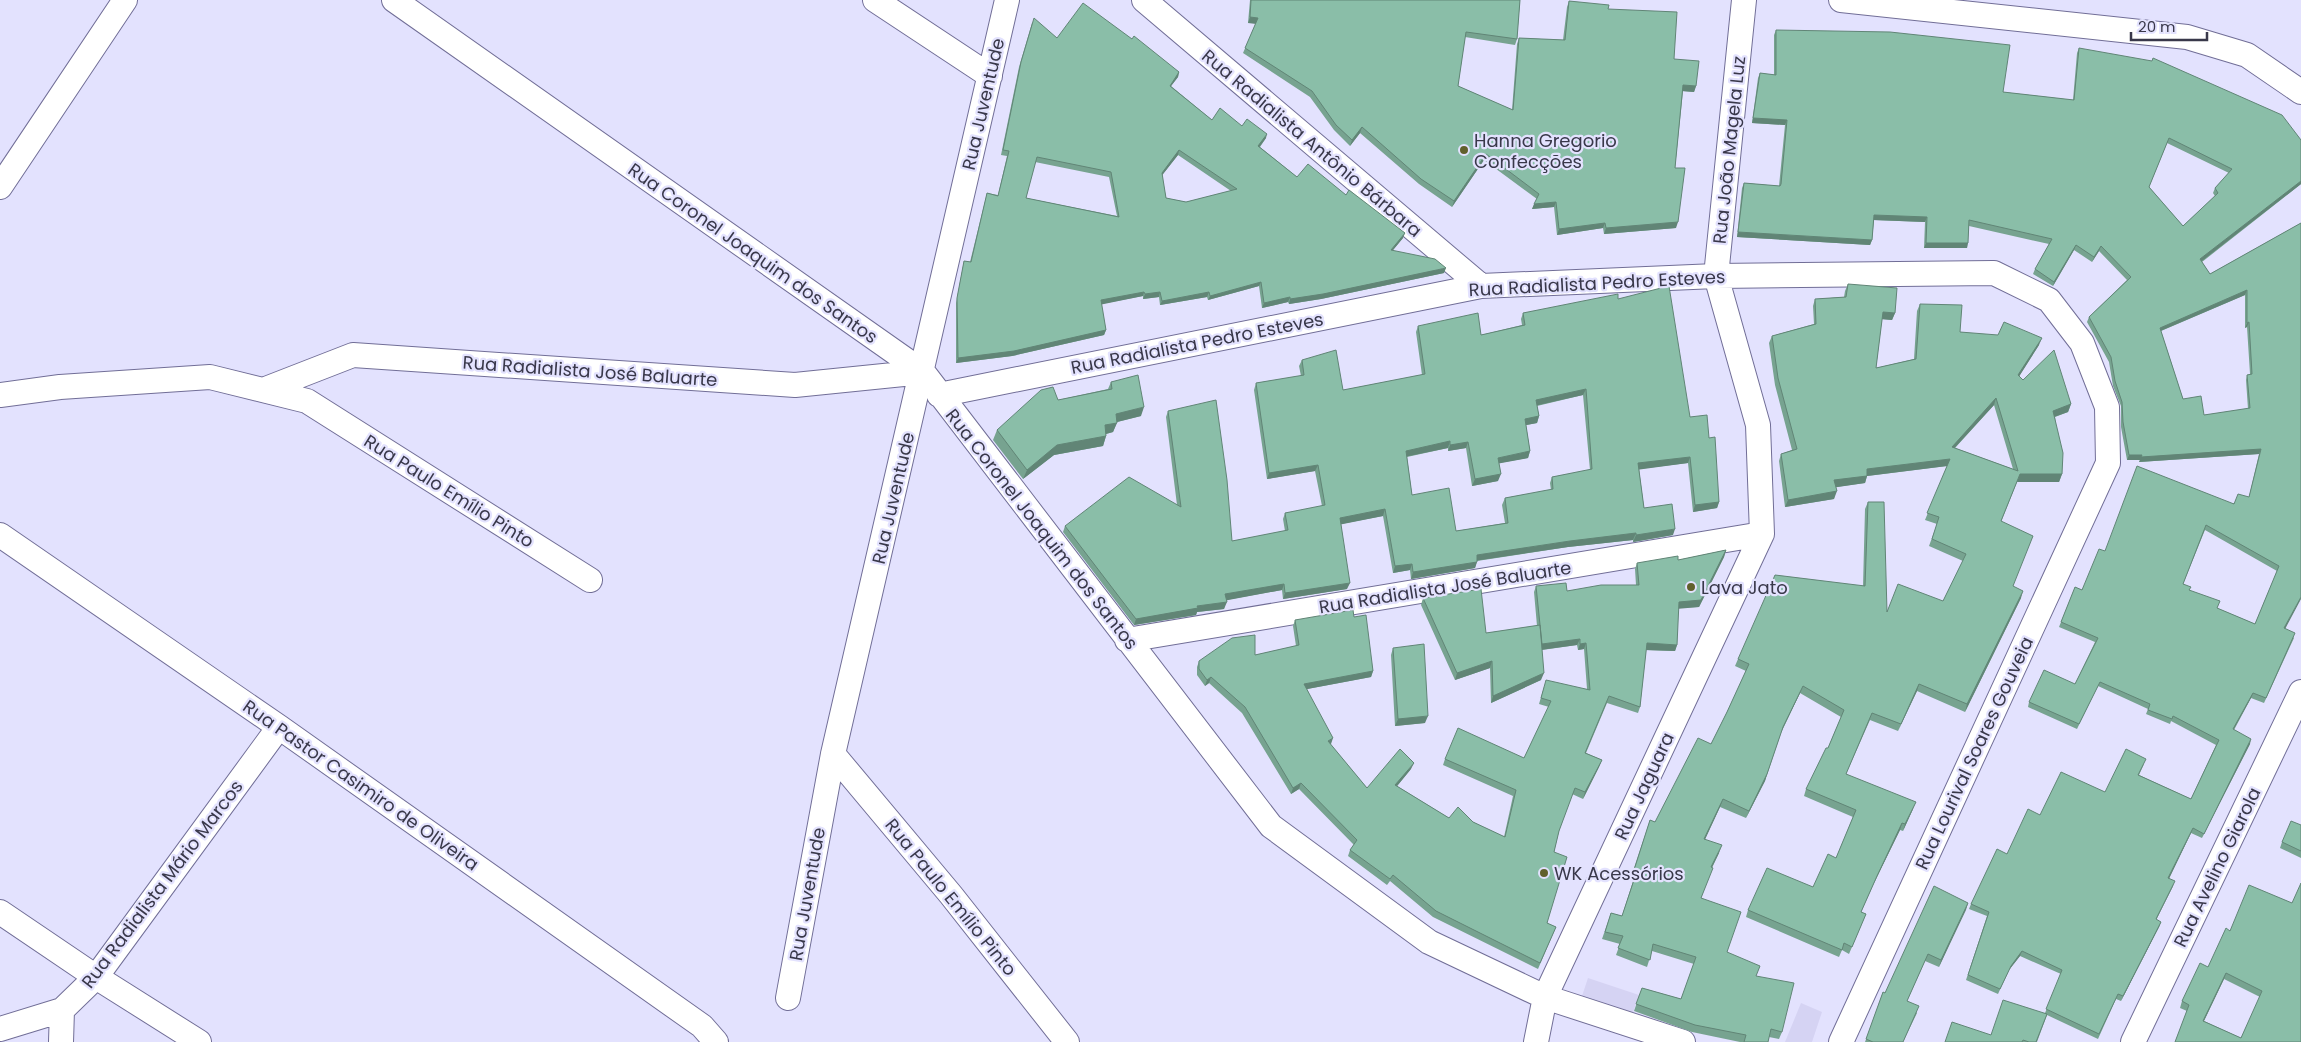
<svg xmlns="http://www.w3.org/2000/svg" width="2301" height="1042" font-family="Poppins,sans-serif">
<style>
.built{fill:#d5d3f3}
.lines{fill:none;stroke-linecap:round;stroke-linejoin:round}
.street-casing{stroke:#716e97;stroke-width:26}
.street{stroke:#fff;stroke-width:24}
.wall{fill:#77a390;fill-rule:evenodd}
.shaded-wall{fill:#618576}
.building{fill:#8abea8;stroke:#618576;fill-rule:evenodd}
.poi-dot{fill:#61602c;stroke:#e3e2fe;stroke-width:2}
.labels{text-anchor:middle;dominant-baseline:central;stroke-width:4.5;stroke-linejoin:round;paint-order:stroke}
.street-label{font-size:18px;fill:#39384a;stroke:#e3e2fe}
.poi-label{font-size:18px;fill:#39384a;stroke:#e3e2fe;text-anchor:start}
</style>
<rect width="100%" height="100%" fill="#e3e2fe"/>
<path class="built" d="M1588,978l51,17 -10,29 -51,-16z
M1801,1003l21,9 -10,30h-27z"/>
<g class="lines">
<defs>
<path id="street" d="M394,0l529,372 348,454 158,116 116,55 138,45
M875,0l115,76
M1144,0l337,286
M1841,0l346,37 60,18 54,37
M0,187l125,-187
M263,390l90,-35 442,30 128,-13
M0,395l60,-8 150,-10 97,24 283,179
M939,395l542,-109 235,-10 278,-3 55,27 33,43 25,64 1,56 -267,579
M0,535l279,192 423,299 14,16
M1127,640l635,-106
M833,754l118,141 116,147
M0,912l96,65 103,65
M788,998l45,-244 174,-754
M0,1029l62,-19 34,-33 183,-250
M61,1042l1,-32
M1536,1042l9,-45 217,-463 -4,-109 -42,-149 28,-276
M2133,1042l168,-350"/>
</defs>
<use href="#street" class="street-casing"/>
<use href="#street" class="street"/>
</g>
<path class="wall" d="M1250,0h270l-3,39 -2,6 -50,-8 -7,49 54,24 5,-66 2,-6 44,2 4,-33 2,-6 39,8 66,50 22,27 -2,6 -11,-1 -8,77 1,60 -72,6 -1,-6 -46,7 -3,-28 -22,2 5,-10 -53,-39 -32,47 -33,-23 -59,-51 -10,13 -16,-16 -24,-33 -67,-44 13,-30h-8z
M1032,23l25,15 75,1 47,33 -1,5 -7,9 41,34 30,6 24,12 -6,9 37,30 49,18 57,43 -11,13 52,22 -123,26 -32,5 -1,-2 -26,6 -3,-22 -51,14 -1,-3 -47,8 -1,-8 -16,2v-3l-42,8 5,26 -2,5 -92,21 -56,7v-60l7,-37 1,-5 6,1 17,-69 11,2 9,-39 -6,-1 18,-88zM1178,155l53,36 -45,11 -20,-4 -4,-23zM1035,162l74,15 8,39 -91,-18z
M1776,30l227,62 70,8 4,-47 2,-5 222,92v44l-99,78 8,12 91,-51 -16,406 9,9 -30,65 -13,-5 -17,32 16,14 -48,94 -11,-5 -22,45 4,8 -17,34 5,2 -2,5 -38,74 -5,-2 -18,40 -51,-24 -10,27h-92l46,-7 54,-22 16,-39 -41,-18 -11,14 -11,24 -32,-14 21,-64 -18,-7 2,-5 36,-50 33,-39 65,-23 39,-28 -5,11 52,24 25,-54 -45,-24 -1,3 -24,-10 2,-5 -50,-23 -21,43 -49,-22 1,-5 46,-18 20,-42 -36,-15 16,-40 7,3 23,-39 129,-48 15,-6 10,-43 -120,8 1,-2h-13l-6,-33v-21l-8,-20 -4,-24 -22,-40 2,-5 38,-37 -28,-29 -7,11 -18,-12 -21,36 -20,-12 2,-5 14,-25 -80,-18 -2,22h-43l1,-26 -51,-2 -2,20 -2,5 -133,-8 5,-49 2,-5 35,3 6,-61 -33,-2 6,-45 2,-5 14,2v-40zM2167,143l62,30 -14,15 -2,5 2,3 -32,30 -34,-39zM2245,295v33l2,-1 3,47 -3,1 -1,5 2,29 -44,6 -21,-16 -22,-68zM2205,530l72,41 -22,53 -38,-16 -28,-18 -6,-6z
M1848,284l47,29 -3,7 -10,-1 -6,49 38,-9 3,-48 3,-7 40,28 79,13 -20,31 4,4 48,24 -3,8 -13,5 7,57 -3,8h-42l-16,40 12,64 8,12 -56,114 -48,-21 -19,40 -28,-11 -24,54 67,35 -10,22 -3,-1 -26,53 -13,29 5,2 -17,40 -7,-4 -3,7 -93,-40 2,-7 65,-23 23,-29 17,-41 -49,-21 2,-7 22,-41 13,-31 -41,-24 -19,40 -16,48 -19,37 -26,-11 -15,32 14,14 -7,15 -11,30 26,54 29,25 26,55 -3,7 -10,-2 -1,5h-28l-48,-10 -58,-21 8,-23 39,11 13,-35 -42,-13 -5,16 -31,-12 4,-11 -18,-5 9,-26 11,3 12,-38 -3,-1 19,-57 5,2 56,-78 16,-32 19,-41 -11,-5 3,-7 125,-73 2,-77 3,-7 19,110 56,-11 20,-40 -34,-15 8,-22 -12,-4 22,-54 -80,10 -2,7 -29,4 -2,12 -49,8 -6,-46 2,-7 11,-4 -17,-65 -6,-42 3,-7 42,-12 -1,-18 2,-7 29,-2 1,-6zM1994,405l19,64 -58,-21z
M1618,299l72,118 19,21 10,64 -2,6 -24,4 -5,-49 -49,6 5,39 29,27 -40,7v-2l-65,7 -91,14 -2,7 -64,11 -1,-9 -17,3 -10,-57 -42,8 6,65 -64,10 -1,-9 -56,10 -2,9 -27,3 -1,3 -62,10 -71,-93 2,-6 112,-21 -11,-88 2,-6 64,130 53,-10 -2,-12 2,-6 37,-7 -7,-35 -48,8 -13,-89 2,-7 45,-7 -2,-10 3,-6 41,30 79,-15 -6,-43 2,-6 63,9 41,-10 -1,-6 2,-6zM1583,395l7,75 -38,7 -2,6 1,7 -46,8 -3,7 3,18 -49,8 -44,-36 -5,-38 41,-9v3l18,-3 6,38 26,-5 1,-18 29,-5 2,-7 -4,-26 11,-2 2,-7 -2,-10z
M1111,382l30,34 -24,6 -4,10 -7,2v2l-3,10 -49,9 -31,24 -30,-39 4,-10 61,-30 50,-11z
M1726,550l-2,7 -25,50 -21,1 -1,37 -2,6 -29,-1 -6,57 -2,6 -31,-10 -21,50 16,7 -3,7 -16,32 -11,-5 -13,37 -5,21 -7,71 9,4 -18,42 -105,-52 -43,-36 -3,4 -39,-29 2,-6 4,-5 -55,-56 -8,5 -49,-81 -33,-30 -4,3 -8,-11v-8l2,-6 56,-6 41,-9 -3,-20 2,-6 59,-3 19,54 -2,6 -64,12 24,55h-1l37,44 44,-19 -14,17 52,32 24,4 31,15 9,-41 -70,-31 2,-6 79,-1 25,-51 -10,-3 5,-17 43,2 -3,-40 -6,1 -1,-5 -35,5 -1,30 -50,23 -1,-35 -35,12 -34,-75 2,-7 63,35 51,-7 -3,-34 2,-6 31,5 69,-6 -1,-16 2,-6 41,-3z
M1393,648l32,75 -30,3 -4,-71z
M2301,825v33l-21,-10 2,-6z
M1968,903l-29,64 -14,-6 -18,40 10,12 -14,29h-38l18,-50 2,1z
M2292,903l9,139h-126l12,-31 -7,-3 2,-7 26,-34 22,-36zM2224,979l36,18 -19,41 -37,-17z"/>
<path class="shaded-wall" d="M1250,17l8,1 -2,6 -8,-1z
M1179,72l-1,5 -10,13 2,-4z
M1683,85l13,1 -2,6 -13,-1z
M1753,118l34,2 -2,5 -33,-2z
M1362,127l-2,6 -10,13 2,-6z
M1267,134l-1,4 -9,12 1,-4z
M1179,150l-1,5 -18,23 2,-5z
M1486,154l-2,6 -32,47 2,-6z
M2301,181v3l-103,80 2,-5z
M1556,202l-2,5 -22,2 2,-5z
M1874,215l53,2 -2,5 -52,-2z
M1678,222l-2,6 -72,6 2,-6z
M1605,223l-2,5 -46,7 2,-6z
M1738,232l134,8 -2,5 -133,-8z
M1405,233l-2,5 -14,17 2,-5z
M1926,243h42l-1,5h-43z
M2076,245l-2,5 -21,36 1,-4z
M2101,246l-2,5 -7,11 2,-5z
M1446,268l-2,5 -123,26 -32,5 1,-5z
M1261,282l-2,4 -51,14 2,-4z
M2247,290l-2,5 -87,37 2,-4z
M1144,292l-1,4 -44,9 2,-5z
M1160,292l-1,5 -16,2 2,-5z
M1209,292l-2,5 -47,8 2,-4z
M1290,297l-2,5 -26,6 2,-5z
M1883,312l12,1 -3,7 -12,-1z
M2249,322l-2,5 -2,1 2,-5z
M1106,330l-2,5 -92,21 -56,7 2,-5z
M2042,338l-3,7 -24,38 3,-8z
M1586,389l-3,6 -49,11 2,-6z
M1996,398l-2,7 -45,49 3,-7z
M2071,404l-3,8 -17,6 2,-7z
M1144,407l-3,9 -28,7 3,-9z
M1539,416l-2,7 -15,3 3,-7z
M1117,423l-4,9 -11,3 3,-10z
M1106,436l-3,10 -49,9 -31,24 4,-9 30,-25z
M1450,441l-2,7 -44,9 2,-6z
M1468,442l-2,6 -18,3 2,-6z
M2261,449l-2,5 -120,8 1,-2h-13l2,-5z
M1530,451l-2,7 -32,6 2,-6z
M1690,457l-2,6 -52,7 2,-7z
M1950,459l-3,7 -80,10 -2,7 -34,5 3,-8 33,-11z
M1318,465l-3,6 -48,8 2,-6z
M1501,474l-3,7 -26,5 3,-7z
M2020,474h42l-3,8h-42z
M1837,491l-3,8 -49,8 3,-7z
M1719,502l-2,6 -24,4 2,-7z
M1385,509l-2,7 -45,9 2,-7z
M1675,529l-2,6 -40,7 3,-7z
M1636,533l-3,7 -65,7 -94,14 3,-6 93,-14z
M1726,550l-2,7 -25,50 -23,2 3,-7z
M1477,562l-2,6 -64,11 2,-7z
M1412,564l-2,6 -17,3 2,-7z
M1350,583l-3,6 -64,10 2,-6z
M1284,584l-2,6 -59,11 2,-7z
M2023,591l-2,7 -56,114 2,-8z
M2301,597v2l-18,34 1,-5z
M1227,602l-3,7 -27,3 -1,3 -62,10 2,-6 61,-13z
M1580,639l-3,6 -37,5 2,-6z
M1586,643l-2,6 -6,1 2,-6z
M1647,643l30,2 -2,6 -30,-1z
M1492,661l-2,7 -35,12 2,-7z
M1373,671l-2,6 -69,13 2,-6z
M1544,673l-3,7 -50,23 2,-7z
M1211,677l-2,6 -4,3 2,-6z
M1919,684l-2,7 -19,40 3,-7z
M1803,686l-3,7 -20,41 3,-7z
M2253,693l-2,5 -20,36 2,-5z
M1428,716l-3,7 -30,3 3,-7z
M1333,738l-2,6 -6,3 3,-6z
M2251,739l-1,5 -48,94 2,-4z
M1602,760l-3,7 -16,32 2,-7z
M1414,763l-3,6 -18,22 2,-6z
M1767,774l-2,7 -19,37 3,-7z
M1301,783l-2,6 -8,5 2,-6z
M1723,799l-3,8 -18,39 2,-7z
M1916,802l-3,7 -10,22 2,-7z
M1902,823l-2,7 -26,53 -16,36 19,-43z
M2193,828l-2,5 -24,50 1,-5z
M1722,845l-3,8 -11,22 3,-8z
M2175,881l-2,5 -19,38 2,-5z
M1968,903l-2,7 -27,57 2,-7z
M2161,922l-2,5 -38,74 2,-5z
M2022,951l-2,5 -11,14 -11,24 13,-28z
M2226,973l-2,6 -23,48 2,-6z"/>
<path class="building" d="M1251,0h269l-3,39 -51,-7 -8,54 55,24 6,-72 46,2 4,-39 40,4 -1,4 69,3 -3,47 25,2 -3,25 -13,-1 -8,83h10l-7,54 -72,6 -1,-5 -46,6 -3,-27 -22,2 5,-10 -53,-40 -32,47 -33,-22 -59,-52 -10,13 -16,-15 -24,-34 -67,-43 13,-30 -8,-1z
M1083,3l49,36 2,-3 45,36 -9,14 42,34 8,-12 22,18 5,-7 20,15 -9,12 39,31 11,-13 38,31 3,-5 56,43 -14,17 44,9 11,9 -123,26 -33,5v-2l-26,6 -3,-21 -51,14 -1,-4 -47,9 -2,-9 -15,2 -1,-2 -43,8 5,30 -92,21 -56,7 -1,-60 7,-37 7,1 16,-69 11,3 11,-45 -6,-1 18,-88 13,-44 23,20zM1179,150l58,39 -51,13 -20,-4 -4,-25zM1037,157l74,15 8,45 -93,-19z
M1776,30l114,2 120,13 -7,47 71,8 5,-52 73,13 1,-3 129,57 19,25v41l-101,78 10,15 91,-51v374l-17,31 11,5 -29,65 -13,-5 -20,36 18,10 -47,95 -11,-6 -25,50 7,3 -19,38 5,3 -38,74 -5,-2 -19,40 -53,-25 16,-39 -40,-19 -11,15 -11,23 -32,-14 21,-63 -18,-8 26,-55 10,5 21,-45 12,6 21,-43 44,20 21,-43 20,10 -8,16 53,24 28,-59 -46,-24 -1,3 -24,-9 2,-6 -50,-22 -21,42 -50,-22 15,-32 31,14 23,-46 -37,-16 14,-35 7,3 17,-41 6,2 32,-85 97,38 4,-10 11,3 12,-48 -120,8 1,-2h-13l-6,-33 -1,-20 -7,-21 -4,-24 -22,-40 42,-40 -30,-31 -7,11 -18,-12 -22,37 -19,-13 17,-30 -83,-19 -1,23h-42l1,-26 -53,-2 -2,25 -134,-8 6,-49 36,3 1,-2 6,-64 -34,-2 7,-45 16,2zM2169,138l63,31 -17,19 3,5 -35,33 -34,-39zM2247,290v33l2,-1 3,52 -5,1 3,33 -46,7 -3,-19 -18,3 -23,-71zM2206,525l73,41 -24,58 -38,-16 3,-7 -31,-11 2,-3 -8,-3z
M1848,284l49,4 -2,25 -12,-1 -7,56 40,-9 4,-55 42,1 -2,27 38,3 6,-13 38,16 -24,37 5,5 31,-30 17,54 -18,7 10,42 -1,21h-42l-19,47 32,15 -20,50 10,5 -56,113 -48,-20 -18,40 -29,-11 -26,61 70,28 -11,22 -3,-1 -25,53 -16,36 5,2 -14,33 -8,-4 -2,7 -94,-40 19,-42 46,19 15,-33 8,4 20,-48 -50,-21 20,-41h2l16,-38 -41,-24 -20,41 -16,47 -18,37 -26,-12 -19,40 18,6 -11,22 2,1 -12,30 40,14 -14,40 33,14 -4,10 38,7 -12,49 -11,-3 -3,13h-24l2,-7 -51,-10 -59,-21 6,-16 39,11 15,-42 -43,-13 -3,16 -32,-12 5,-12 -18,-4 6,-19 11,3 15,-45 -3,-1 16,-50 5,2 43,-84 13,6 16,-32 22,-48 -11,-5 37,-84 90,11 3,-84h16l3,110 11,-28 45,17 23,-47 -34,-15 7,-22 -12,-4 23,-54 -83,10v7l-33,4 3,11 -49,9 -7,-46 16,-5 -19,-71 -6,-42 44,-12 -1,-25 31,-2zM1996,398l22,73 -66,-24z
M1669,286l21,131 17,-2 2,23 6,-1 4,65 -24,3 -5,-48 -52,6 6,45 28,-4 3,25 -39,6v-2l-66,8 -93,14v7l-64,10 -1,-8 -17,2 -10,-57 -45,9 10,65 -65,10 -1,-9 -59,10 2,8 -30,4 1,2 -62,11 -71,-93 64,-49 52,30 -13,-96 48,-11 11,80 5,61 56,-11 -3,-17 40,-8 -7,-40 -49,8 -13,-90 48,-8 -2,-15 34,-10 7,40 82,-16 -7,-48 60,-13 3,22 44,-10 -2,-12 95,-19v5zM1586,389l6,80 -40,8 1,12 -48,9 3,25 -52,8 -7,-43 -37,7 -6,-44 44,-10v4l18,-3 7,37 26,-5 -3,-16 32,-7 -5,-32 14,-3 -3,-16z
M1138,375l6,32 -28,7 1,9 -12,2 1,11 -49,9 -30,25 -30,-40 44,-40 12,-3 5,13 54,-11 -1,-7z
M1726,550l-25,50 -22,2 -2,43 -30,-2 -7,64 -31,-11 -24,57 17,7 -17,32 -10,-4 -16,43 -5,21 13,5 -20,66 9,4 -16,36 -104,-52 -43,-36 -3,4 -40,-29 7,-10 -56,-57 -8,5 -48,-81 -34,-30 -4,3 -8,-11v-8l33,-23 23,-3v20l44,-10 -4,-25 58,-10 1,7 12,-2 7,56 -69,13 29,54 -5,3 39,47 33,-39 14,14 -19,22 54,33 9,-11 15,15 32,15 11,-47 -71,-31 13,-31 66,30 27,-57 -10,-3 5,-18 44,10 -4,-47 -6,1v-5l-38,5 -6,-58 30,-3 1,8 34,-6h38l-2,-22 41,-7v4z
M1481,589l5,44 54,-8 4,48 -51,23 -1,-35 -35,12 -34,-75z
M1424,644l4,72 -30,3 -5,-71z
M2291,821l10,4v26l-19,-9z
M2301,883v159h-126l14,-37 -7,-4 18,-38 8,4 18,-39 4,3 19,-46 43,18zM2226,973l36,18 -21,47 -38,-17z
M1934,886l34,17 -27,57 -13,-6 -21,47 12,5 -16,36h-30l-7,-3 17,-47 2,1z
M2003,1000l44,14 -11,28h-7l-6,-2 -1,2h-77l7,-20 39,13z"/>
<g class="poi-dot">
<circle cx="1464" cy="150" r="5"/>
<circle cx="1691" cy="587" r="5"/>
<circle cx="1544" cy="873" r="5"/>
</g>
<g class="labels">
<g class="street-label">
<text transform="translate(983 104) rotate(-77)">Rua Juventude</text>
<text transform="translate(1312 143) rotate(40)">Rua Radialista Antônio Bárbara</text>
<text transform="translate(1729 150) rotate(-84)">Rua João Magela Luz</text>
<text transform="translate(753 253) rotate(35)">Rua Coronel Joaquim dos Santos</text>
<text transform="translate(1597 283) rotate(-3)">Rua Radialista Pedro Esteves</text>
<text transform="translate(1197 343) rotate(-11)">Rua Radialista Pedro Esteves</text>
<text transform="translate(590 371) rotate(4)">Rua Radialista José Baluarte</text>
<text transform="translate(449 491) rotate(32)">Rua Paulo Emílio Pinto</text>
<text transform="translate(893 498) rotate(-77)">Rua Juventude</text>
<text transform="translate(1042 529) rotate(52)">Rua Coronel Joaquim dos Santos</text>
<text transform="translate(1445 587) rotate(-9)">Rua Radialista José Baluarte</text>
<text transform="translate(1974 753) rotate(-65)">Rua Lourival Soares Gouveia</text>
<text transform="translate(361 785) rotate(35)">Rua Pastor Casimiro de Oliveira</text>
<text transform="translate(1644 786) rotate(-65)">Rua Jaguara</text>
<text transform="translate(2217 867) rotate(-64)">Rua Avelino Giarola</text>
<text transform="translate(162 884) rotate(-53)">Rua Radialista Mário Marcos</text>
<text transform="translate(807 894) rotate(-80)">Rua Juventude</text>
<text transform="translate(951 897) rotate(51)">Rua Paulo Emílio Pinto</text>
</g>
<g class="poi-label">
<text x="1474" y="140">Hanna Gregorio<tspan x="1474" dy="21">Confecções</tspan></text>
<text x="1701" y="587">Lava Jato</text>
<text x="1554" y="873">WK Acessórios</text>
</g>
</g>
<path d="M2131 32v8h76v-8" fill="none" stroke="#39384a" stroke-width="2.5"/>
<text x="2138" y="32" font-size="15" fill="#39384a" stroke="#e3e2fe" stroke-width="4" paint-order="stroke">20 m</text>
</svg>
